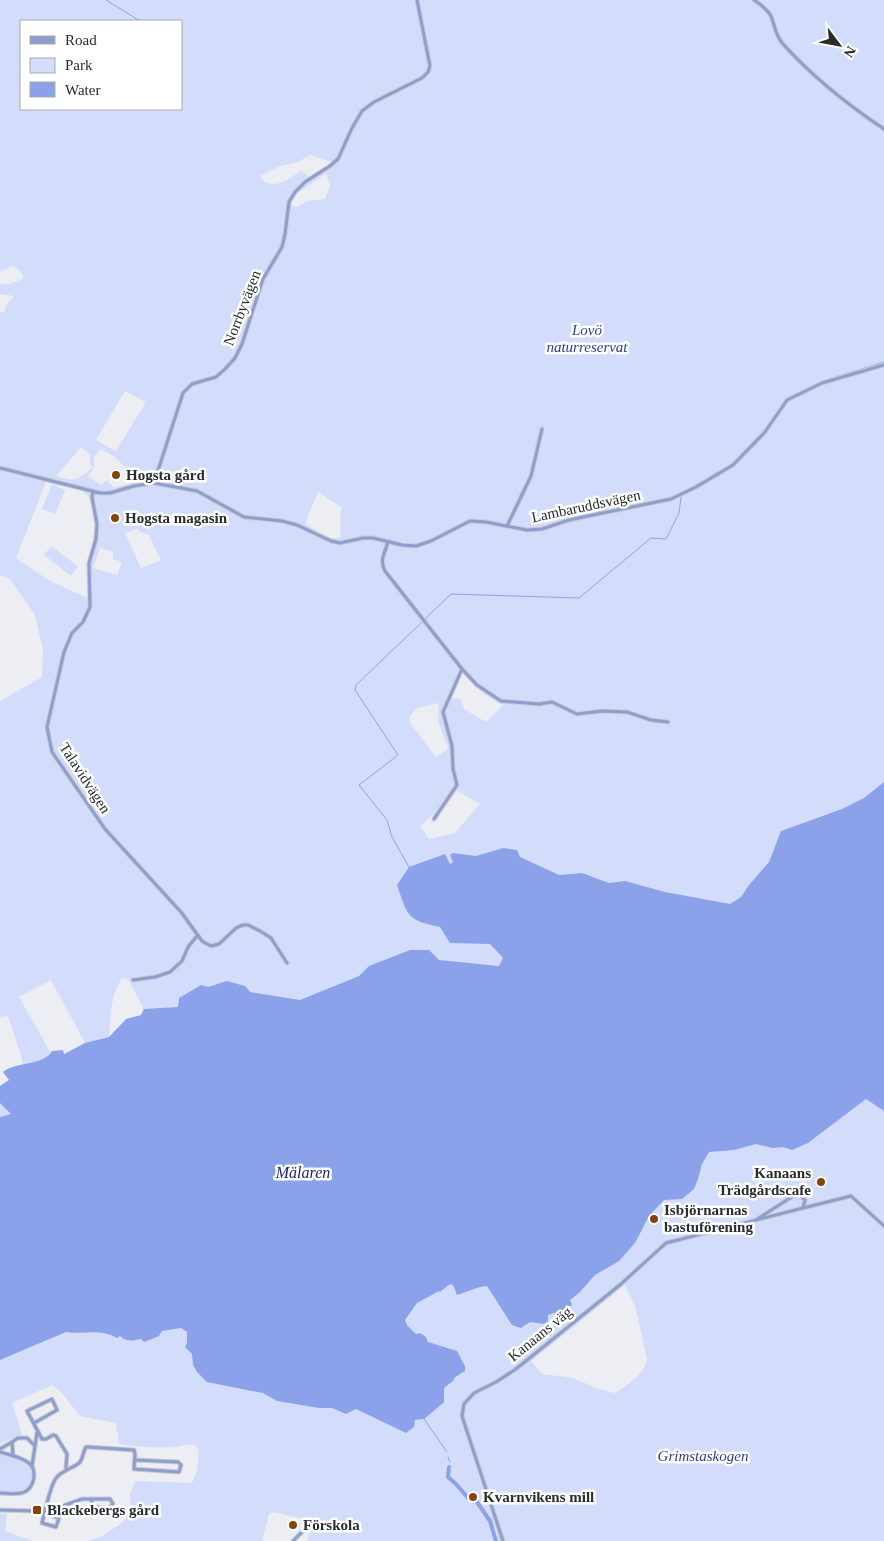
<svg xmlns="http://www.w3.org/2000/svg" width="884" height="1541" font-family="Georgia,serif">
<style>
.green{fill:#d3ddfb;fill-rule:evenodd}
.water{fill:#8ba2eb}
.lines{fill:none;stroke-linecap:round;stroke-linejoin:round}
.stream{stroke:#8ba2eb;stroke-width:1}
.canal{stroke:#8ba2eb;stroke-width:4}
.street-casing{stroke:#c9cbcf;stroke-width:5}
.street{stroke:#8e9ed1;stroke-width:3}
.poi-dot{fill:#85450a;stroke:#fff;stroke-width:2}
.labels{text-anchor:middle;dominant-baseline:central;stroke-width:5;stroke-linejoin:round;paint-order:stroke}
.street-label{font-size:15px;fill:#2a2b2d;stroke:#fff}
.park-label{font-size:15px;font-style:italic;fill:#2f4095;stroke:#fff}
.poi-label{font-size:15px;font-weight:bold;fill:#2a2b2d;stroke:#fff;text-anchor:start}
.water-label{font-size:16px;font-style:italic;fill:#1a2477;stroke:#fff}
</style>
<rect width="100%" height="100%" fill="#eceef3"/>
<path class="green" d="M0,0h884v966l-884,259v-136l26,-12 -6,-25 -12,-36 -8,1v-316l42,-24 1,-27 -8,-35 -25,-36 -10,-4v-262l5,-2 2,-7 7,-8 -14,-2v-11c9,3 15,-1 23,-4v-4l-5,-6 -5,-3 -13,6zM21,21h160v88h-160zM310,155l22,7 -32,23 9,-8 -8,-7c-11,9 -31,23 -41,6l20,-10 18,-4zM326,173l4,13 -5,13 -18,2 -11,6 -5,-2 2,-8zM125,391l21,11 -30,49 -20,-11zM81,447l9,8v10l3,2c-17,14 -16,15 -37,9zM101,449l14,8 24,24 -25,7 -7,-8 -6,5 -13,-9 6,-8v-11zM46,482c9,2 31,5 38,10 19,15 8,52 5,71 -2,11 -1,23 -1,35l-38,-17 -34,-23zM318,492l23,15 -1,31h-10l-25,-14zM137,529l3,3 9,3 12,25 -20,8 -16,-35zM100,548l13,4v7l9,3 -5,13 -24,-7zM464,672c9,14 24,26 39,33l-17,17 -22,-13 -4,-11 -11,1 12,-26zM439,703l-1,18 10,28 -12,8 -26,-34v-7l7,-8zM456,790l24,14 -25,29 -26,6 -9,-13 27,-23zM122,978l6,1 14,27 4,22 -44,29 -5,-17 12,-3c2,-21 1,-41 13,-59zM51,980l34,63 -27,23 -39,-69z
M52,484l13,6 -10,24 -13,-5z
M51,546l27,20 -7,10 -27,-21z
M884,1051v490h-577l5,-20 -38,-9 -5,2 -7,27h-174l13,-4 22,-15 8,-9 -1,-20 5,-12 57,2 5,-13 2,-20 -4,-5c-9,-2 -15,2 -23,2 -18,1 -35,0 -53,-3l-3,-21 -36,-7 -19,-24 -9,-7 -40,18 10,31 -22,10v-142l620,-138zM625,1285l10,21 12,52c-1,16 -20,27 -32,35l-17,-4 -24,-11 -32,-4 -11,-13z
M0,1453l17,6 11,5c3,4 4,7 4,12 0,17 -19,16 -32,15z
M0,1514h7l-2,17 28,10h-33z"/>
<path class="water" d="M884,782v329l-18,-12 -58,44 -16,7 -9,-3 -10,1 -17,-4 -22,6 -25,2 -7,12 -4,15 -4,10 -12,10 -18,1 -15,16 -14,27 -16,18 -24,14 -15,17 -10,8 2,5 -13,11 -1,1 -4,-4 -6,2v6l-4,3 -14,-2 -9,6 -9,-3 -25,-39 -7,1 -23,8 -4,-10 -3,-1 -10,8 -1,-1 -22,12 -12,17 2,5 9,9 4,-1 6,4 2,5 29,9 8,15v5l-11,7v2l-10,8v14l-2,2 -18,15 -9,1 -1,7 -8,6 -50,-24 -10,5 -14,-6h-13l-42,-7 -14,-8 -56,-11 -10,-10 -4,-7 -1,-11 -7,-7 2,-4v-11l-6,-4 -19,3 -3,5 -15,6 -3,-3c-8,2 -15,3 -21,-3l-3,2c-19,-10 -32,-3 -51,-6l-66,28v-243l11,-3 -11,-11v-17l9,-6 -6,-8c14,-11 41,-6 49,-21l11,-1 1,4 21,-11 24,-6 17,-18 15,-4 3,-6 34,-2 1,-9 22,-13 7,2 19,-6 18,5 5,6 50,8 59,-24 10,-10 41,-16h19l10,10 60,6 4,-8 -13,-14 -40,-1 -10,-16c-33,-7 -32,-10 -43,-42l12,-18 36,-13 5,10 3,-2 -3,-7 3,-2 23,3 27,-8 14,2 3,7 39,18 23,-2 27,10 16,-2 40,11 65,12 11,-7 8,-12 20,-23 12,-31 61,-22 22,-11z"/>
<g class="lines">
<path class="stream" d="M106,0l34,21
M826,380l58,-18
M425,619l26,-25 128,4 72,-60 15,1 13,-26 2,-16
M409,867l-17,-30 -5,-17 -28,-35 39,-30 -43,-65 1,-5 66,-63
M424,1419l23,33
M448,1457l2,5"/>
<path class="canal" d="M449,1467l-1,10 8,7 12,14
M475,1499l15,22 6,20"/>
<defs>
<path id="street" d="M754,0c6,4 13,9 17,16 4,10 4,19 12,28 29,32 65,61 101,85
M0,468l100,25h10l24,-7 20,-3 43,8 47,26 38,4 15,4 34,16 9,2 23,-5h10l29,7 14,1 15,-5 39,-20 16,1 41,8 15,-1 27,-9 102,-21 25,-12 37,-22 32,-33 22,-32 35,-17 62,-18
M154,483l29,-90 9,-9 24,-7 9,-8 10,-11 7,-14 21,-65 19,-32 3,-13 4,-32 6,-10 10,-10 25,-16 8,-7 14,-31 10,-17 12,-9 48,-24 6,-6 2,-6 -13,-66
M93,491l-1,6 5,27 -1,15 -7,24 1,44 -7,15 -11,11 -8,19 -17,75 5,25 53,77 76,83 21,29 9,5 8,-2 17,-16 7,-3h5l12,6 11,7 16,25
M507,526l24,-50 11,-47
M388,542c-3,11 -9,18 -3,29l77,98 -19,43 9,34 1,23 4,16 -23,34
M462,669l15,16 24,16 38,3 13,-2 25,12 25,-3 25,1 24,8 17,2
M133,980l22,-3 15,-5 12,-11 6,-14 9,-11
M803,1208l48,-12 33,30
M34,1423l23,-13 -5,-11 -25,12 15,28h4l7,-4 3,1 11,18 -1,14
M0,1449l12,-7
M0,1452c10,3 21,5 29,11 5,4 5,9 5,14 -3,20 -18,17 -34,16
M13,1455l-1,-13 6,-4h9l7,7
M32,1466l5,-33
M0,1510l36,1 23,7 -3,9 -14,-4c3,-10 8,-39 15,-46 6,-7 19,-10 23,-15 3,-4 3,-10 6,-15h2l46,3 1,4 -1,15 45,3 2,-7 -3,-3 -43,-2
M55,1517l5,-10 22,-8h10l-1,8 18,1 4,-4 -3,-5h-18
M293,1541l13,-13
M503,1541l-41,-125 2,-12 10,-11 22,-11 20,-13 105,-85 45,-41 137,-35 2,-8 -4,-4h-8l-37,24"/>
</defs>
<use href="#street" class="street-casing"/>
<use href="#street" class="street"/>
</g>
<g class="poi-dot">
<circle cx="116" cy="475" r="5"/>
<circle cx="115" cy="518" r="5"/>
<circle cx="821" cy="1182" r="5"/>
<circle cx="654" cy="1219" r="5"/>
<circle cx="473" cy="1497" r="5"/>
<rect x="32" y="1505" width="10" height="10" rx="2.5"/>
<circle cx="293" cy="1525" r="5"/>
</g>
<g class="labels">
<g class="street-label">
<text transform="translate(242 308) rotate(-69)">Norrbyvägen</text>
<text transform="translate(586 506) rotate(-12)">Lambaruddsvägen</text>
<text transform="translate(85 778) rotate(57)">Talavidvägen</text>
<text transform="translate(540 1334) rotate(-39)">Kanaans väg</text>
</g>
<g class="park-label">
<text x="587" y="330">Lovö<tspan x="587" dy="17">naturreservat</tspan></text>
<text x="703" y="1456">Grimstaskogen</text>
</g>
<g class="poi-label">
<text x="126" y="475">Hogsta gård</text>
<text x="125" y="518">Hogsta magasin</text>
<text x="811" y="1173" text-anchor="end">Kanaans<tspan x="811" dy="17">Trädgårdscafe</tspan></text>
<text x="664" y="1210">Isbjörnarnas<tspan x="664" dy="17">bastuförening</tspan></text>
<text x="483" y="1497">Kvarnvikens mill</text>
<text x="47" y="1510">Blackebergs gård</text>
<text x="303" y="1525">Förskola</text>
</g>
<g class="water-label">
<text x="303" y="1172">Mälaren</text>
</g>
</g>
<rect x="20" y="20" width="162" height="90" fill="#ffffff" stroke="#aaaaab"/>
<rect x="30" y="36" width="25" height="8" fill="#8e9ed1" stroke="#aaaaab"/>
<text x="65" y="45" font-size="15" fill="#2a2b2d">Road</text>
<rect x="30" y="58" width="25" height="15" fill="#d3ddfb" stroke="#aaaaab"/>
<text x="65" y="70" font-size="15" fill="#2a2b2d">Park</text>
<rect x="30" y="82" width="25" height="15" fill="#8ba2eb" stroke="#aaaaab"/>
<text x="65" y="95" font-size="15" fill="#2a2b2d">Water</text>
<g transform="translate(839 45) rotate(122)" stroke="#ffffff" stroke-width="4" paint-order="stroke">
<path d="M0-4L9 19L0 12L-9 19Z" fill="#2a2b2d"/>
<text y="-8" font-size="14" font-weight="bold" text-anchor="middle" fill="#2a2b2d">N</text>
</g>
</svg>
